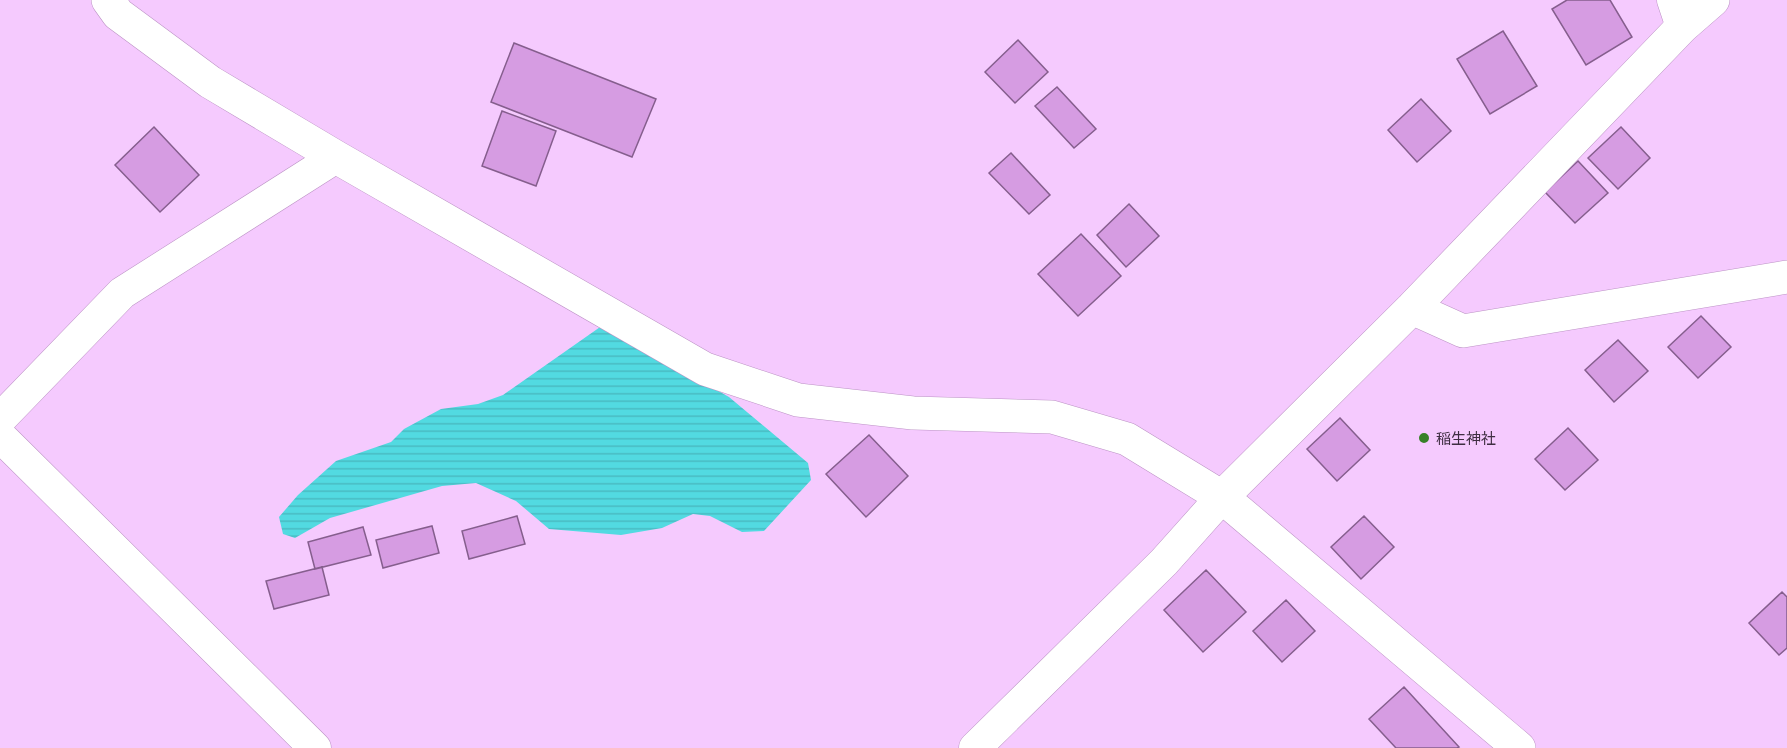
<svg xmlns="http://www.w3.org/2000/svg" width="1787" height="748" font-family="Commissioner,'Noto Sans JP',sans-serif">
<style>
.water{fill:url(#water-rules)}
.building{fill:#d69ce2;stroke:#855e8d;stroke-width:1.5}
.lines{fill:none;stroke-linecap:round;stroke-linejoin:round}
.minor-casing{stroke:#bc93c5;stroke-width:33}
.tertiary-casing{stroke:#bc93c5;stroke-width:34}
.minor{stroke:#fff;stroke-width:32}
.tertiary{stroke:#fff;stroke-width:33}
.poi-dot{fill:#378128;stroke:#f5cafe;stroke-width:2}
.labels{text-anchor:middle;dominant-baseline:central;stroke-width:6;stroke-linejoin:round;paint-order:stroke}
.poi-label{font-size:15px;fill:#3f2e42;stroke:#f5cafe;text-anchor:start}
</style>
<defs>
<pattern id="water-rules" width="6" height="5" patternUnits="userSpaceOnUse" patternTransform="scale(1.5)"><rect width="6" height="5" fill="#52dae1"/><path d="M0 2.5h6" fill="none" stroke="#49bbc2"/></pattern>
</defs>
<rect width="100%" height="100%" fill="#f5cafe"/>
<path class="water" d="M603,325l126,72 79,66 3,17 -47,51 -22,1 -32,-16 -17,-2 -31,14 -41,7 -72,-6 -33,-28 -40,-18 -34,3 -112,32 -35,20 -12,-4 -4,-17 19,-22 38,-34 55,-19 13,-13 37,-20 37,-5 25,-9z"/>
<path class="building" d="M1567,0h43l22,37 -46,28 -34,-56z
M1503,31l34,55 -47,28 -33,-55z
M1018,40l30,32 -33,31 -30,-31z
M514,43l142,56 -24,58 -141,-55z
M1057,87l39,42 -22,19 -39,-42z
M1421,99l30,32 -34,31 -29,-32z
M502,111l54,20 -20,55 -54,-20z
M154,127l45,48 -39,37 -45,-47z
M1621,127l29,31 -32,31 -30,-31z
M1011,153l39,42 -21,19 -40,-41z
M1578,161l30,32 -33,30 -30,-31z
M1129,204l30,32 -33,31 -29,-32z
M1081,234l40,42 -43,40 -40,-42z
M1701,316l30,31 -33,31 -30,-31z
M1618,340l30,31 -34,31 -29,-32z
M1340,418l30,32 -33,31 -30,-32z
M1568,428l30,32 -33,30 -30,-31z
M869,435l39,41 -42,41 -40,-43z
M517,516l8,28 -56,15 -7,-28z
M1364,516l30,31 -33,32 -30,-32z
M432,526l7,27 -56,15 -7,-28z
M363,527l8,28 -56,14 -7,-27z
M322,567l7,28 -55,14 -8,-28z
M1206,570l40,42 -43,40 -39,-42z
M1782,592l5,5v51l-8,7 -30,-32z
M1286,600l29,31 -33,31 -29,-31z
M1404,687l55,60 -2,1h-61l-27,-29z"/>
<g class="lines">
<defs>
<path id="minor" d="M1673,0l9,27
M0,419l122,-126 214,-136
M0,436l315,312
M975,748l189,-186 58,-65"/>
<path id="tertiary" d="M108,0l10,14 92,68 126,75 369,212 93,31 115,13 139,4 75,22 95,58 297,251
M1412,308l51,23 324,-54
M1222,497l190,-189 270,-281 31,-27"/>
</defs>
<use href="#minor" class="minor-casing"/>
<use href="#tertiary" class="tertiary-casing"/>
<use href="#minor" class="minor"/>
<use href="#tertiary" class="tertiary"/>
</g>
<circle class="poi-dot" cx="1424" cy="438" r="6"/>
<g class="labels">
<g class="poi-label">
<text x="1436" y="438">稲生神社</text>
</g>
</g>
</svg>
